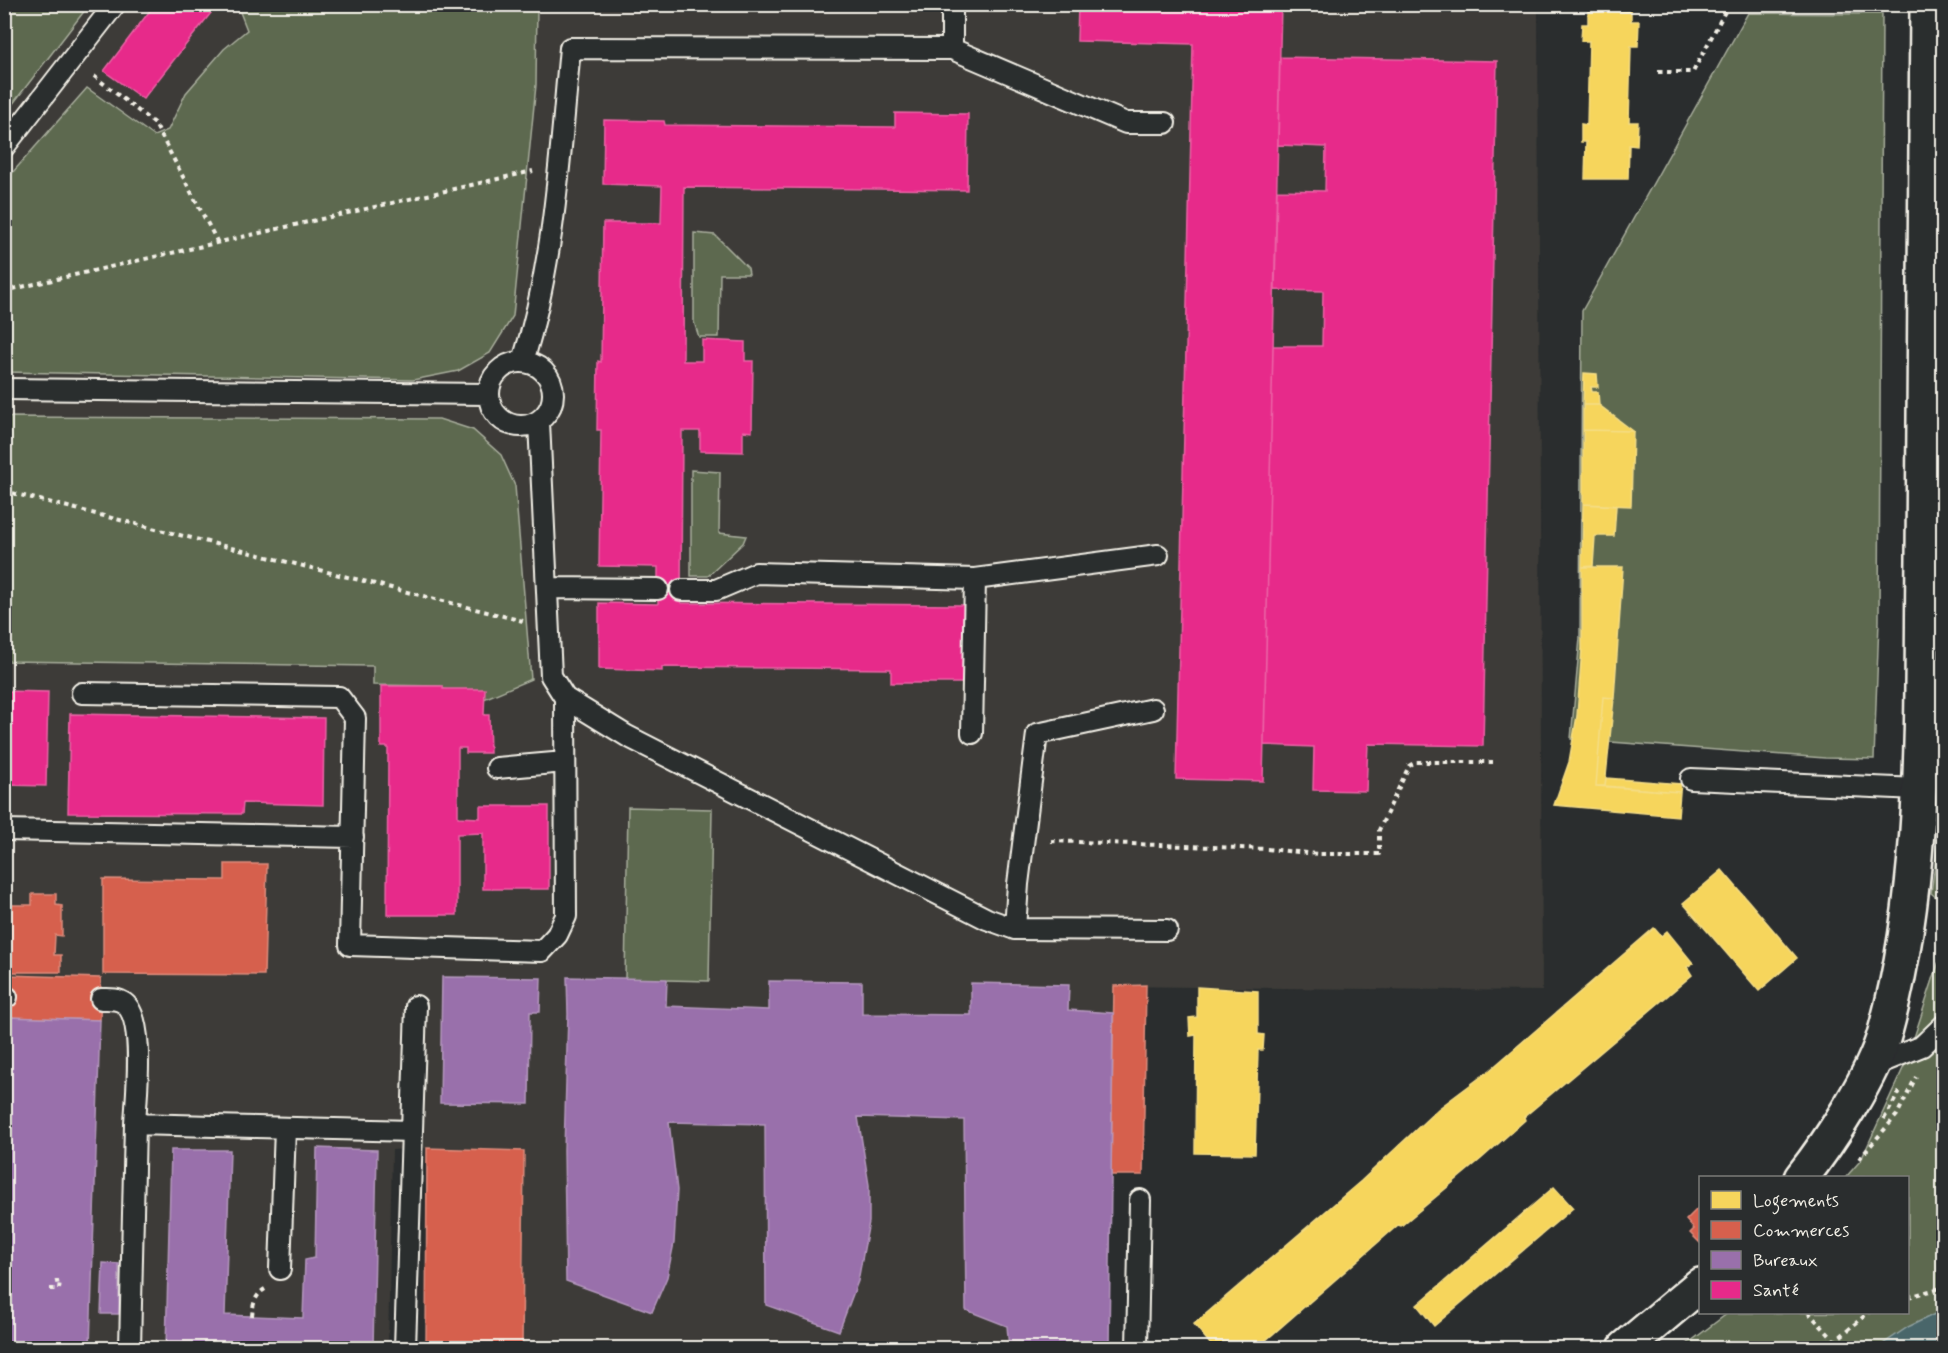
<svg xmlns="http://www.w3.org/2000/svg" width="1948" height="1353" font-family="Mynerve,sans-serif">
<style>
.built{fill:#3c3b37}
.green{fill:#5d6950;stroke:#a8ad9c;stroke-width:1.5}
.water{fill:#48666b;stroke:#8d9e9d;stroke-width:1.5}
.homes{fill:#f6d55c;stroke:#f5dd86;stroke-width:1.5}
.shops{fill:#d6604d;stroke:#df8c7c;stroke-width:1.5}
.offices{fill:#9970ab;stroke:#b497bd;stroke-width:1.5}
.health{fill:#e7298a;stroke:#eb65a6;stroke-width:1.5}
.lines{fill:none;stroke-linecap:round;stroke-linejoin:round}
.service-casing{stroke:#f4f1e8;stroke-width:24}
.tertiary-casing{stroke:#f4f1e8;stroke-width:38}
.path{stroke:#f4f1e8;stroke-width:4;stroke-dasharray:4.5 4.5;stroke-linecap:butt}
.service{stroke:#2a2d2e;stroke-width:20}
.tertiary{stroke:#2a2d2e;stroke-width:33}
</style>
<rect width="100%" height="100%" fill="#2a2d2e"/>
<filter id="ink" filterUnits="userSpaceOnUse"><feTurbulence type="fractalNoise" baseFrequency=".0167" numOctaves="2"/><feDisplacementMap in="SourceGraphic" scale="12" xChannelSelector="R" yChannelSelector="G"/><feConvolveMatrix kernelMatrix="1 2 1 2 8 2 1 2 1" color-interpolation-filters="sRGB"/></filter>
<g filter="url(#ink)">
<path class="built" d="M5,5h1533l4,986 -428,-5 -5,362h-587l2,-197 -97,-3 -35,2 -4,198h-383z"/>
<path class="green" d="M5,4l84,1 -84,109 -1,-109z
M229,5h308l-1,80 -23,231 -23,37 -32,18 -45,9 -408,-8v-191l82,-93 67,48 14,-6 18,-37 38,-44 23,-19 -7,-18z
M1748,13l134,1 -3,607 -5,138 -49,-1 -254,-19 9,-101 2,-327z
M694,233l21,2 33,33 1,6h-29l-1,63h-20l-5,-15z
M5,417l434,2 34,11 28,25 14,31 16,193 -47,20 -41,-10 -1,-3 -69,-1v-19l-368,-5z
M691,470l29,2 -1,61 27,3 -3,7 -35,33h-17z
M628,807l84,2 -3,172 -84,-2z
M1943,809l1,94h-1l-12,-10z
M1943,949v399h-261l46,-35 180,-1v-134l-62,-1 15,-17 45,-98z"/>
<path class="water" d="M1943,1310v38h-66l31,-21z"/>
<path class="homes" d="M1588,4h43v17h8l-1,25h-7l-2,76h9l-1,24 -8,-1 -1,34h-43l1,-37h-5v-18l6,1 2,-84h-8l1,-17h6z
M1584,373l13,1 1,13h-7l1,5h6l1,13h-16z
M1583,405h16l34,26 -50,-1z
M1583,430l50,1 -2,75 -48,-2z
M1583,504l33,2 -2,30h-19l-2,30 -11,1z
M1582,567h41l-9,131 -11,-1 -7,89 84,6 -2,24 -124,-11 15,-43 8,-46 5,-68z
M1603,697l11,1 -9,88h-9z
M1606,778l75,6 -1,8 -75,-6z
M1722,870l75,88 -38,33 -76,-88z
M1654,928l7,8 6,-5 26,32 -6,4 5,8 -168,142 1,3 -44,39 -80,67 -3,-1 -141,123h-50l4,-3 -17,-21 167,-143 77,-72 52,-39z
M1197,987l61,4v43l6,1 -1,15h-5l-3,104 -60,-1 1,-118 -6,1 -1,-18 8,-1z
M1554,1187l19,21 -139,118 -17,-21z"/>
<path class="shops" d="M225,864h42l-3,111 -161,-1v-95l122,1z
M32,894h24v11l6,1v30l-7,-1 -1,20h7v17h-57v-67h28z
M7,975l94,3 -1,42 -94,-3z
M1146,985l-3,190h-32l3,-189z
M427,1148l97,3 -2,197h-96z
M1700,1206v37l-10,-10 4,-4 -8,-9z"/>
<path class="offices" d="M442,977l99,1 -1,34h-10l-1,92 -89,-1z
M567,977l100,2 -1,27 103,4v-29l93,1v32l109,1v-32l98,2 -1,25 45,3 -4,335h-100l-2,-22 -41,-16 -2,-190 -106,-3 11,68v37l-11,59 -19,50 -73,-26 -1,-181 -96,-2 8,68 -3,53 -7,34 -15,35 -86,-31 -2,-131 4,-136z
M4,1017h2l-2,94z
M6,1017l94,3 -10,328h-86z
M317,1148l60,2 -4,198 -148,-3v3h-59l5,-198h59l-5,165 78,3 2,-58 10,-2z
M103,1263l16,1v50h-18z"/>
<path class="health" d="M155,4h63l-75,95 -39,-28z
M1078,4h203l-18,777 -87,-2 17,-735 -116,-3z
M1280,57l217,4 -14,685 -115,-2 -2,47 -53,-1 1,-43 -50,-2 9,-399h49l1,-55 -48,-1 2,-100 48,1 1,-44 -48,-2z
M895,113l73,1 -1,76 -283,-3 -1,174h19v-21l43,2v19h8l-1,71 -9,-1v21l-43,-1v-20h-18l-1,172 284,2 -1,78h-73v-14l-229,-2v4l-63,-2v-66l59,1v-37l-59,-1 2,-136h-4l1,-69 3,1 2,-139h58l1,-37 -59,-2 1,-64 60,1 1,4 230,2z
M381,686h62v3h42l-1,26h5l1,38h-24v-5h-8v69l22,1v-12h69v83h-66v-56l-26,1v81h-70l1,-168h-7z
M4,691l44,1 -2,94 -42,-1z
M70,714l254,4 -1,87 -80,-2 -1,11 -174,-1z"/>
<g class="lines">
<defs>
<path id="service" d="M952,4v45
M4,147l111,-143
M523,361c32,-101 37,-208 47,-313l382,1 174,74h39
M489 394a32 32 0 1 1 64 0a32 32 0 1 1-64 0Z
M4,389l484,5
M539,422l12,254 14,22 62,38 360,183 28,10 152,1
M547,588l111,1
M681,590h35l40,-17 219,6 183,-24
M82,693l257,4 16,21 -5,227 192,6 15,-16 9,-19 -1,-218
M972,733l3,-154
M497,768l68,-6
M1691,779l227,10
M4,830l349,7
M1015,929l3,-45 19,-150 116,-25
M4,997h3
M101,999c8,0 16,-1 23,4 22,16 12,94 11,121
M1870,1067l52,-21 22,-21
M280,1269l5,-141
M130,1348l5,-224 277,7
M405,1348l11,-342
M1137,1348l3,-148"/>
<path id="tertiary" d="M1801,1178c28,-35 73,-104 84,-146 42,-153 36,-316 38,-473 1,-185 3,-370 4,-555
M1625,1348l75,-63"/>
</defs>
<use href="#service" class="service-casing"/>
<use href="#tertiary" class="tertiary-casing"/>
<path class="path" d="M1658,72h35l36,-68
M94,76l61,48 63,119
M4,291l529,-120
M4,491l519,130
M1051,841l216,8 51,5h61v-24l30,-64 6,-4h78
M1884,1119l16,-28
M1859,1159l38,-44 19,-38
M50,1289h9l1,-8 -5,1
M1908,1297l36,-10
M1808,1312l27,29
M252,1316c1,-12 3,-21 13,-27
M926,1348l20,-3 2,3
M1827,1348l42,-36"/>
<use href="#service" class="service"/>
<use href="#tertiary" class="tertiary"/>
</g>
</g>
<rect width="1948" height="1353" fill="none" stroke="#2a2d2e" stroke-width="24"/>
<rect x="12" y="12" width="1924" height="1329" fill="none" stroke="#f4f1e8" stroke-width="2" filter="url(#ink)"/>
<rect x="1699" y="1176" width="210" height="138" fill="#2a2d2e" stroke="#7b7b78" stroke-width="1.5"/>
<rect x="1711" y="1191" width="30" height="18" fill="#f6d55c" stroke="#7b7b78" stroke-width="1.5"/>
<text x="1753" y="1206" font-size="18" fill="#f4f1e8">Logements</text>
<rect x="1711" y="1221" width="30" height="18" fill="#d6604d" stroke="#7b7b78" stroke-width="1.5"/>
<text x="1753" y="1236" font-size="18" fill="#f4f1e8">Commerces</text>
<rect x="1711" y="1251" width="30" height="18" fill="#9970ab" stroke="#7b7b78" stroke-width="1.5"/>
<text x="1753" y="1266" font-size="18" fill="#f4f1e8">Bureaux</text>
<rect x="1711" y="1281" width="30" height="18" fill="#e7298a" stroke="#7b7b78" stroke-width="1.5"/>
<text x="1753" y="1296" font-size="18" fill="#f4f1e8">Santé</text>
</svg>
